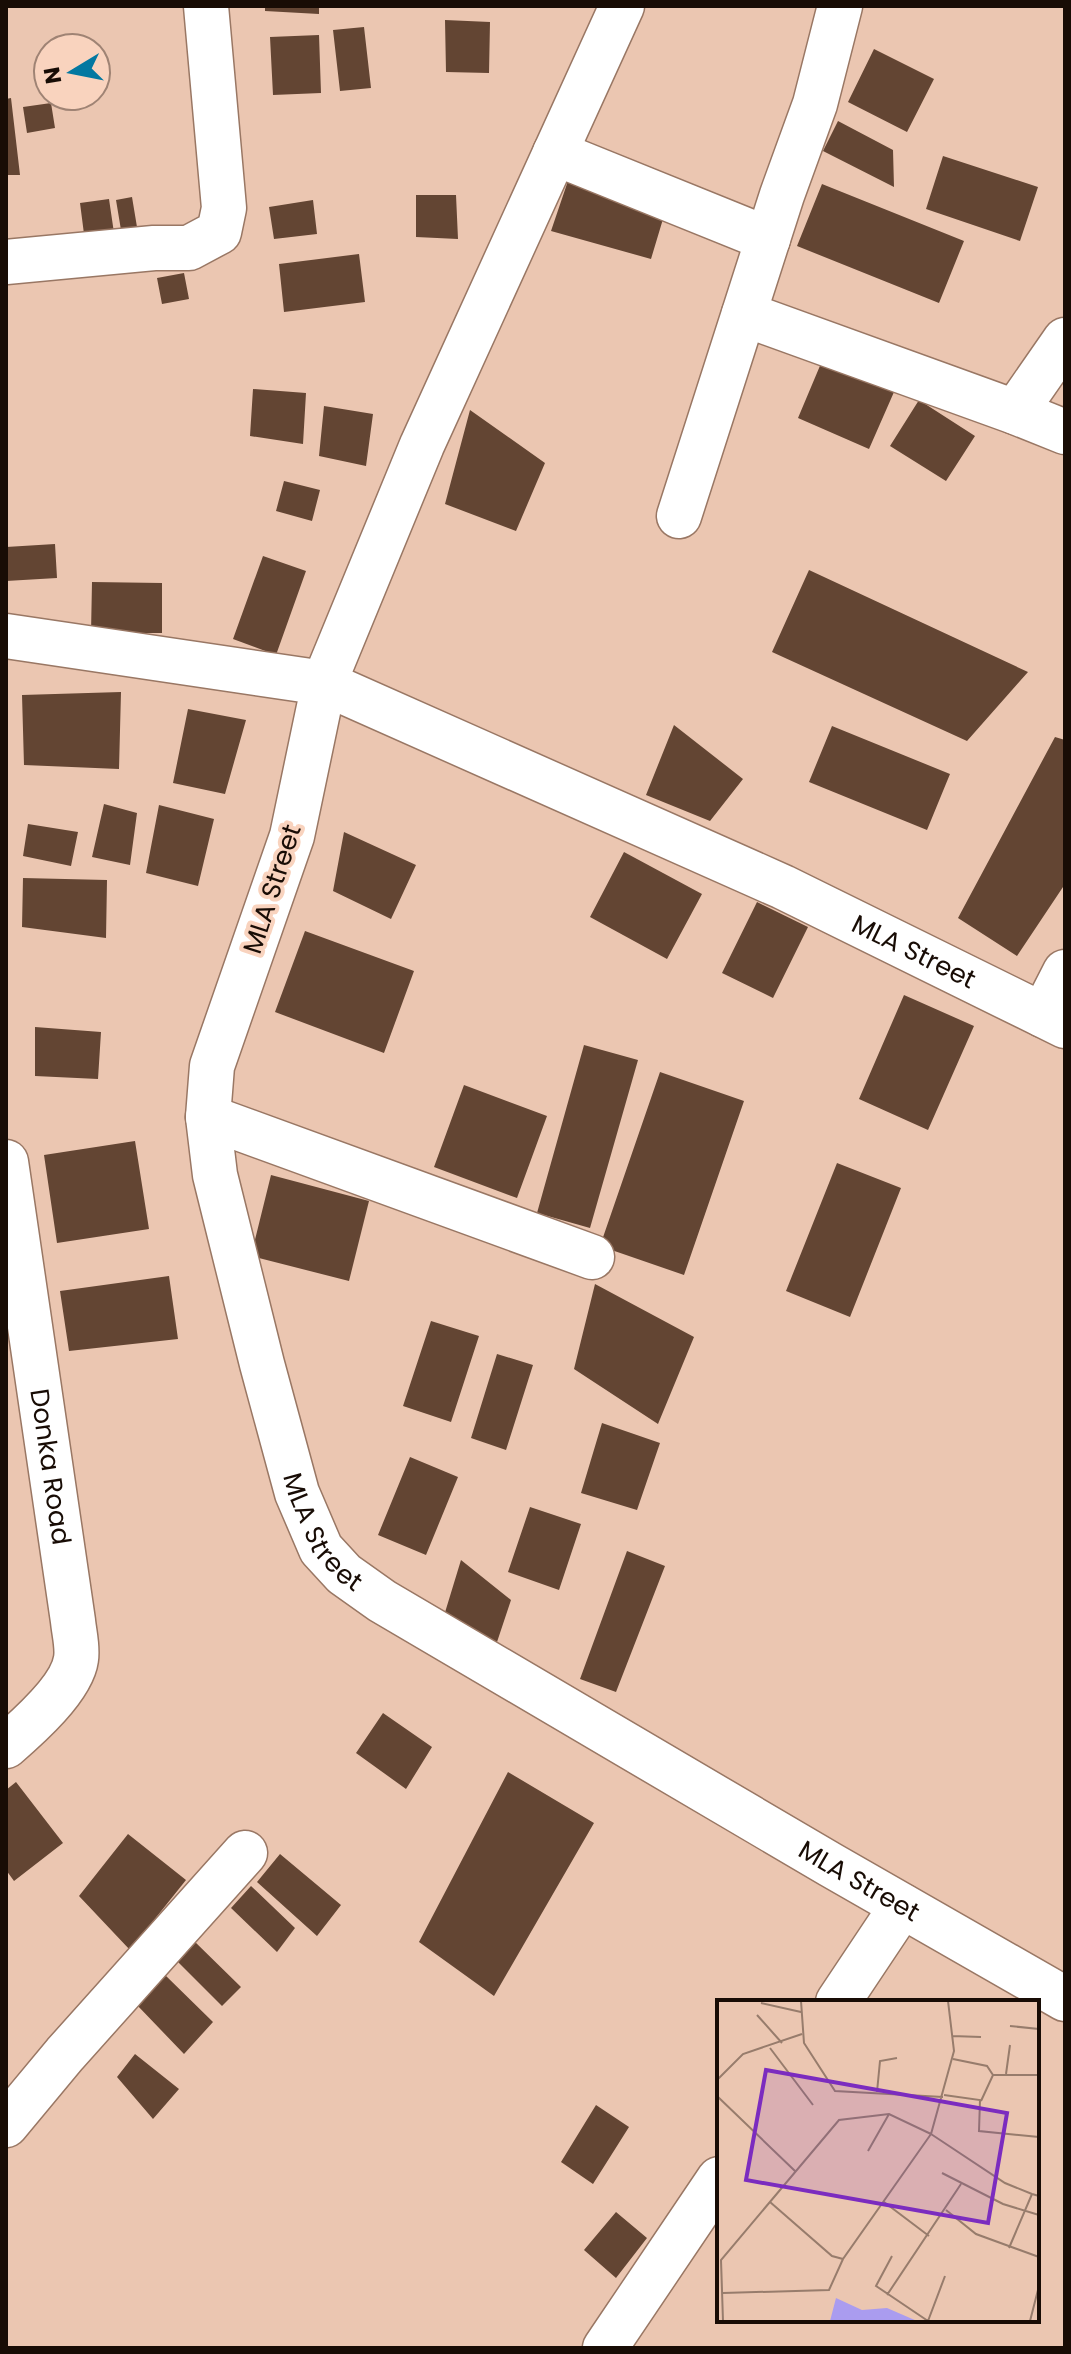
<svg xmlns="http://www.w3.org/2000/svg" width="1071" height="2354" font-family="Poppins,sans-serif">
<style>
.building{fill:#634533}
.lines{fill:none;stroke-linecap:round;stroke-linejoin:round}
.minor-casing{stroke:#997764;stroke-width:47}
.minor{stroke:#fff;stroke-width:44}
.labels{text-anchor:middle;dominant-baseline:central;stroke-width:8;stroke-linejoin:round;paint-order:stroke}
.street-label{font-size:26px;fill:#180c05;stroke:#f9d3be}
.inset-road{fill:none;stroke:#977c6c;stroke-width:2}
.view{fill:#7b2cbf;fill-opacity:0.15;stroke:#7b2cbf;stroke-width:4}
.inset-edge{fill:none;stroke:#180c05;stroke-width:4}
</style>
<rect width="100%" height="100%" fill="#ebc6b1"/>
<path class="building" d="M265,6h54v8l-54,-3z
M445,20l45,2 -1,51 -43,-1z
M364,27l7,61 -31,3 -7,-61z
M319,35l2,58 -48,2 -3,-58z
M874,49l60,30 -27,53 -59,-30z
M11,98l9,77h-14v-76z
M51,103l4,25 -28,5 -4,-26z
M838,121l55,29 1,37 -71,-36z
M943,156l95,31 -18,54 -94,-32z
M571,172l98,27 -18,60 -100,-28z
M822,184l142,57 -25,62 -142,-57z
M416,195h40l2,44 -42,-2z
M132,197l5,30 -16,3 -5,-30z
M109,199l5,34 -30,1 -4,-31z
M313,200l4,34 -43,5 -5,-32z
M359,254l6,48 -81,10 -5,-48z
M184,273l5,26 -27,5 -5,-26z
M822,361l72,31 -25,57 -71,-31z
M253,389l53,4 -3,51 -53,-8z
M919,400l56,36 -29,45 -56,-35z
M324,406l49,8 -7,52 -47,-10z
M470,410l75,53 -29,68 -71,-27z
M284,481l36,9 -8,31 -36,-10z
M55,544l2,34 -51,3v-34z
M263,556l43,15 -30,84 -43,-16z
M809,570l219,102 -61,69 -195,-89z
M92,582l70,1v50h-71z
M121,692l-2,77 -95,-4 -2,-70z
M188,709l58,11 -21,74 -52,-11z
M674,725l69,54 -33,42 -64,-26z
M832,726l118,48 -23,56 -118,-48z
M1055,737l10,3v144l-48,72 -59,-38z
M104,804l33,9 -7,52 -38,-8z
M159,805l55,14 -16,67 -52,-13z
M28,824l50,8 -7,34 -48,-10z
M344,832l72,33 -25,54 -58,-28z
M624,852l78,42 -35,65 -77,-42z
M23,878l84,2 -1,58 -84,-11z
M757,902l51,25 -35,71 -51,-25z
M305,931l109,40 -30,82 -109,-41z
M904,995l70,31 -46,104 -69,-31z
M35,1027l66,5 -3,47 -63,-3z
M584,1045l54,15 -48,168 -53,-15z
M660,1072l84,29 -60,174 -84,-29z
M464,1085l83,31 -30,82 -83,-31z
M135,1141l14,88 -92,14 -13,-88z
M837,1163l64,25 -51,129 -64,-26z
M271,1175l98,26 -20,80 -98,-25z
M169,1276l9,63 -109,12 -9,-60z
M595,1284l99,53 -36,87 -84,-55z
M431,1321l48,15 -28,86 -48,-16z
M497,1354l36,11 -27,85 -35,-12z
M602,1423l58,20 -23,67 -56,-17z
M410,1457l48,20 -32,78 -48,-20z
M530,1507l51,17 -22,66 -51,-18z
M627,1551l38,15 -49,126 -36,-13z
M461,1560l50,40 -16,48 -52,-29z
M383,1713l49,34 -26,42 -50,-36z
M508,1772l86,51 -100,173 -75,-54z
M16,1782l47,61 -49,38 -8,-11v-80z
M128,1834l58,46 -56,70 -51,-54z
M280,1854l61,51 -24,31 -60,-54z
M251,1886l44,42 -18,24 -46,-44z
M192,1939l49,48 -19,19 -48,-48z
M163,1973l50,49 -29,32 -48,-50z
M135,2054l44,35 -26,30 -36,-42z
M596,2105l33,22 -36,57 -32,-22z
M616,2212l31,26 -31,40 -32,-28z"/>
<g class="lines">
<defs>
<g id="minor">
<path id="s1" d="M622,6l-200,439 -98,238 459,204 282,139"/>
<path d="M555,153l213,86"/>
<path d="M6,262l148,-14h35l30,-16 5,-24 -18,-202"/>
<path d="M744,314l271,98 50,20"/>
<path d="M1015,412l50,-72"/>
<path d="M679,516l103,-321 33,-91 25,-98"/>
<path id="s2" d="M6,636l318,47 -32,153 -80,230 -4,51 7,58 47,189 35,129 24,56 23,25 38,27 449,264 234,134"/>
<path d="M1043,1015l22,-43"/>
<path d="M208,1117l384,140"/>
<path id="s3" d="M6,1162l67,459c1,11 5,26 3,38 -4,29 -48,68 -70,87"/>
<path d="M838,2002l64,-96"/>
<path d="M6,2125l59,-71 180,-201"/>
<path d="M605,2348l114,-169"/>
</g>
</defs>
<use href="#minor" class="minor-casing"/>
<use href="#minor" class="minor"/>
</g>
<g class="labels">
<g class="street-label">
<text transform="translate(272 889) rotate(-72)">MLA Street</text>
<text stroke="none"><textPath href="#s1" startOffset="1388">MLA Street</textPath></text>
<text stroke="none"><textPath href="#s3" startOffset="308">Donka Road</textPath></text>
<text stroke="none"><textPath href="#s2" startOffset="1206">MLA Street</textPath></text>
<text stroke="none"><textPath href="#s2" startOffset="1854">MLA Street</textPath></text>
</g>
</g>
<g transform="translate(717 2000)">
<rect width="322" height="322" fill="#ebc6b1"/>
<path d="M119,298l26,12 25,-2 30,13h-87z" fill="#aa9cef"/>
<path class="inset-road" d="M84,1l3,42 31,48 108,6M44,3l40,9M40,15l25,28M293,26l29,3M235,36l29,1M53,48l43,57M236,59l34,7 6,9M289,74l4,-29M0,80l26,-26 59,-20M160,92l3,-31 17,-3M227,95l36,5 -1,31 60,6M0,96l78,75M264,101l12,-26h46M151,151l21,-37M225,173l61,31 36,11M53,202l62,54 11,3M167,202l45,34M229,210l30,24 63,23M292,248l23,-54 7,2M175,256l-16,30 52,35M6,293l106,-3 14,-31 88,-125 74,49 27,11M170,295l74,-111M6,321l-2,-61 118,-140 50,-6 42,20 23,-83 -6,-50M211,321l17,-45M313,321l9,-35"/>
<path class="view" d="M49,70l241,43 -19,110 -242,-43z"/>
<rect width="322" height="322" class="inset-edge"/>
</g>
<rect width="1071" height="2354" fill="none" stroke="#180c05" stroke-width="16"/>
<g transform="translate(72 72) rotate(260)"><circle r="38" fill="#f9d3be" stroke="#9f8374" stroke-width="2"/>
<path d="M0-6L14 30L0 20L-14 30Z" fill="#0378a1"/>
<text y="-12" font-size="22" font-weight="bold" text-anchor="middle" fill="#180c05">N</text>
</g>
</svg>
